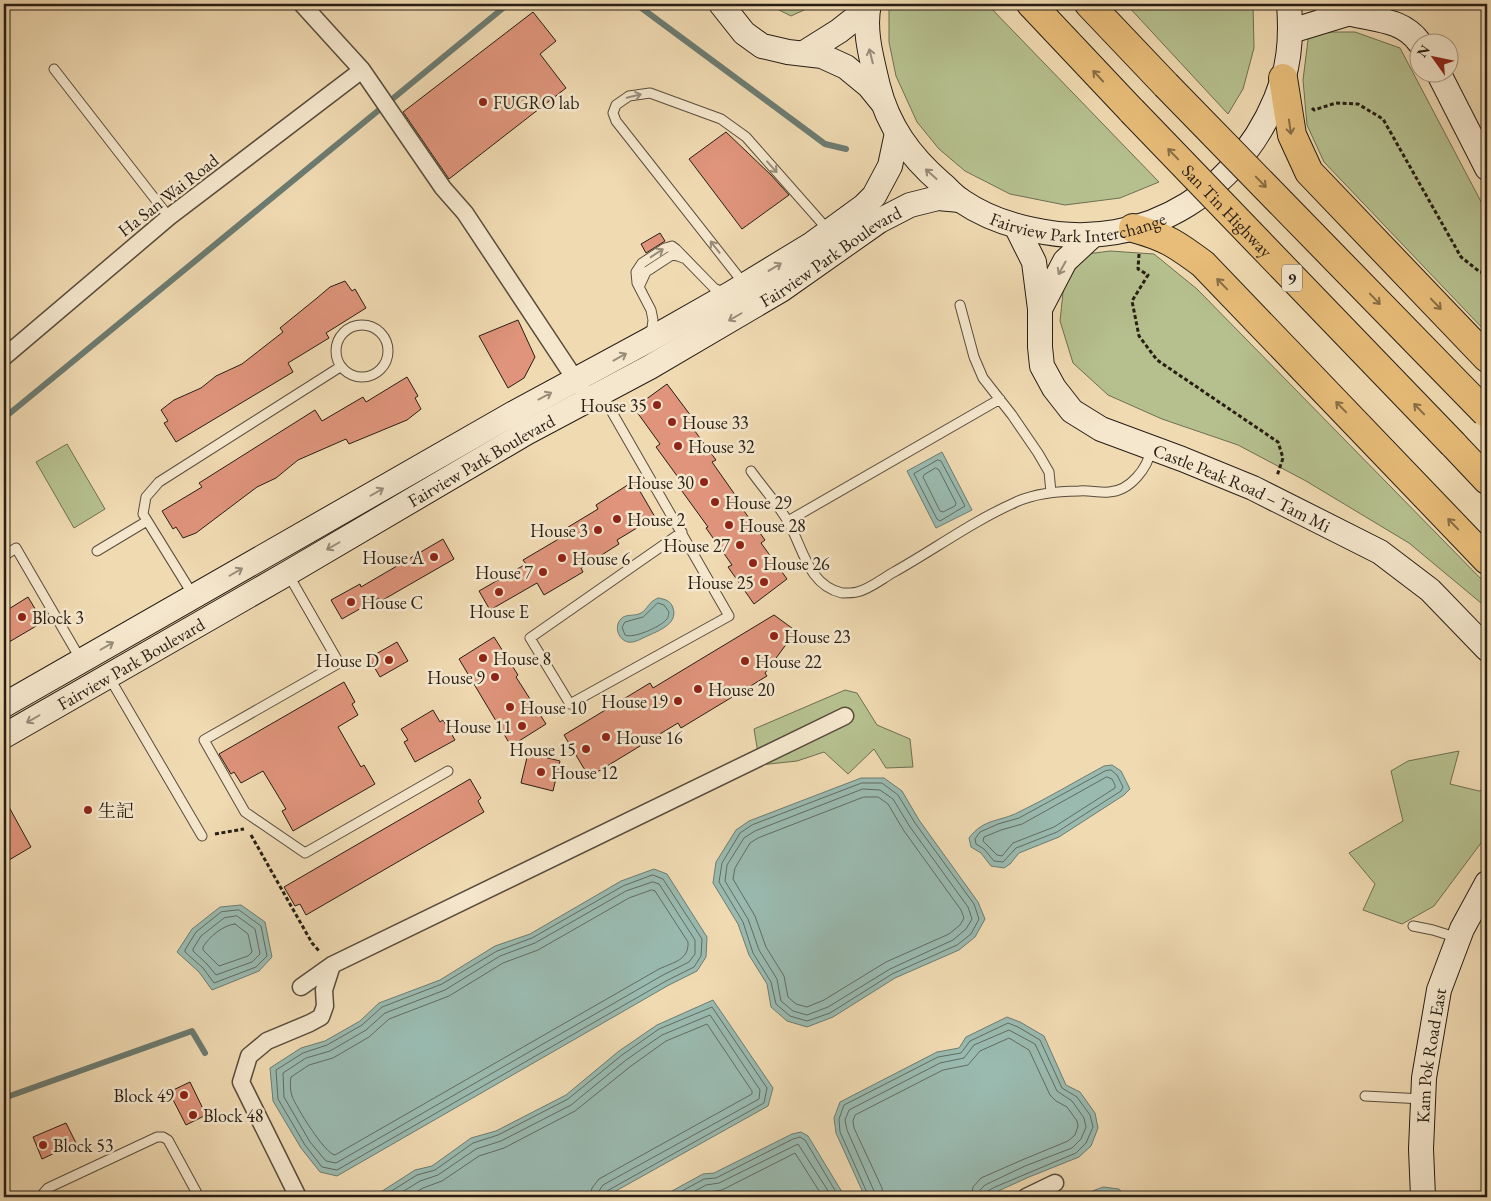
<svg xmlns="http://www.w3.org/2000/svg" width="1491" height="1201" font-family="'EB Garamond','Noto Serif TC',serif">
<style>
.green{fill:#b6c08f;stroke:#6e6f52}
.water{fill:#9abab0;stroke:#6c7c72}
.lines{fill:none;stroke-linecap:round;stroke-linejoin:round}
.shore{stroke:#606c62;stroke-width:1}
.stream{stroke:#6c7c72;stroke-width:6}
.building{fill:#df947b;stroke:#271e14}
.lane-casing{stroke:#594d3c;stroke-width:11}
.street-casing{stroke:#594d3c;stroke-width:19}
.secondary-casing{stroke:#271e14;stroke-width:26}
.highway-casing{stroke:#271e14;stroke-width:30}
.path{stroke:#271e14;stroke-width:3;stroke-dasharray:4 2.5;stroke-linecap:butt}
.lane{stroke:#f5e7cd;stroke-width:9}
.street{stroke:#f5e7cd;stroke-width:16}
.secondary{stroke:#f5e7cd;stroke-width:24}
.highway{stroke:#e8bd79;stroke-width:28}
.highway-bridge-casing{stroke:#271e14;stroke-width:30;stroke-linecap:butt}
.highway-bridge{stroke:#e8bd79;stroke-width:28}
.oneway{stroke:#988d7a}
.oneway2{stroke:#886e46}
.poi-dot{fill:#8f2418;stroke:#f5e7cd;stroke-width:2}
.labels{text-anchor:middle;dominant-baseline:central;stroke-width:5;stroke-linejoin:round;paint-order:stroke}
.shield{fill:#f5e7cd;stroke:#655a4c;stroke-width:1}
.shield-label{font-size:16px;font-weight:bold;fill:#271e14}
.poi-label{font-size:18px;fill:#271e14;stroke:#f5e7cd;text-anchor:start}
.street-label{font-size:18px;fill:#271e14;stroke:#f5e7cd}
</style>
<rect width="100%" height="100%" fill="#f0dab2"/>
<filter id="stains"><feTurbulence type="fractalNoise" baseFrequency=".004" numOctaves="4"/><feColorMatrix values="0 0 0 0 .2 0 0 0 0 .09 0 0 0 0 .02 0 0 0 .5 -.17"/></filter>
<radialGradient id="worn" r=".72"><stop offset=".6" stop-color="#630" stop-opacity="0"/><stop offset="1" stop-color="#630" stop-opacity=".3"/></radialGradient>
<path class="green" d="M767,4h50l-26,12z
M889,4h98l172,178 -39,16 -55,7 -55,-11 -45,-23 -26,-22 -22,-27 -21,-46 -7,-34z
M1126,4h127l1,44 -11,41 -15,25z
M1309,32h46l45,16 87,165v120l-163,-171 -17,-37 -4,-45z
M1110,251l44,3 43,35 290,296v23l-78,-65 -103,-62 -68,-36 -76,-26 -54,-24 -35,-32 -13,-42 4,-38 23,-29z
M67,444l38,65 -31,19 -38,-66z
M845,690l12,3 20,32 33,14 3,28 -27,1 -12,-19 -26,25 -24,-22 -27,9 -37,4 -6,-36z
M1459,751l-9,33 29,7 8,-2v46l-53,71 -32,18 -39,-14 12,-26 -26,-31 54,-32 -12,-50 17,-10z"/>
<path class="water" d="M942,452l30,58 -36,18 -29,-57z
M658,598c7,1 13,3 15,10 6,17 -18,24 -30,30 -4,2 -10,5 -15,4 -9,-2 -14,-14 -8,-22 5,-7 14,-3 21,-7 8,-5 6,-10 17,-15z
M1112,765l9,6 9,18 -6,6 -65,42 -40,16 -9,11 -6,4 -13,-2 -10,-13 -10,-6 -2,-9c15,-20 31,-16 50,-26 29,-14 57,-31 85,-46z
M861,778h23l18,13 17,29 59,82 7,17 -10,18 -16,13 -64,28 -62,39 -26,10 -20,-6 -16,-14 -4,-23 -18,-29 -11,-31 -25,-41 3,-21 20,-32 13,-9z
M654,869l13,5 40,63 -1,20 -9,14 -28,14 -332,191 -17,-4 -19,-24 -28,-47 -3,-33 31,-20 24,-7 35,-20 19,-18 61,-23 55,-34 35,-12 91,-53z
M241,905l24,17 7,35 -13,14 -47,19 -13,-18 -22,-20 15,-23 28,-22z
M713,1000l60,88 -5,18 -163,91h-232l42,-27 17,-4 39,-28 25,-7 70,-36 53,-44 38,-26z
M1007,1017l13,5 24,14 22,49 14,7 15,21 3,15 -7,18 -12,11 -50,20 -44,20h-120l-29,-64 -2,-15 6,-16 97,-50 22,-4 7,-11z
M801,1132l7,4 37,61h-184l42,-23 11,-1 78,-39z
M1103,1187l16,2 8,8h-50z"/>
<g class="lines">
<path class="shore" d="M938,460l3,1 24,45 -25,15 -3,-2 -23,-45z
M936,468l3,2 17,33 -1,3 -12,6 -3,-1 -17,-34 1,-2z
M658,603l6,2 5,7c-1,4 0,5 -3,8 -6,7 -33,19 -41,15l-3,-8 3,-5 18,-5z
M1111,770l6,5 6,12 -2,4 -64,41 -41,16 -13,14 -9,-1 -10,-12 -8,-5 -1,-5 5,-7 18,-8 21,-6 86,-47z
M1107,777l5,2 3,6v3l-61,39 -41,16 -11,13 -5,-1 -14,-14 1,-4 17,-7 21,-6z
M862,783h20l16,12 17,28 59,81 5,15 -8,15 -14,11 -65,29 -62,39 -23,8 -17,-5 -14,-12 -5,-22 -18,-29 -10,-31 -24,-40 3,-19 18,-30 12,-8z
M863,789l17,1 13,9 17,28 58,80 4,12 -6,10 -13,11 -63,29 -62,38 -21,8 -14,-4 -12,-10 -4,-22 -18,-29 -11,-31 -23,-38 2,-16 17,-27 11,-7z
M864,797h14l10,7 16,27 57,79 3,8 -4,7 -11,9 -63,28 -62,38 -17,7 -11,-3 -8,-7 -4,-21 -18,-29 -11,-31 -22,-37 2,-11 15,-25 8,-5z
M653,875l10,4 39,60 -1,17 -7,11 -28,14 -329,189 -15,-3 -17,-22 -27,-46 -2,-29 27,-17 24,-8 35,-20 20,-18 60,-23 55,-33 35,-13 91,-52z
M653,882l6,2 36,56v14l-6,8 -26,13 -327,188 -10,-2 -16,-19 -26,-45 -1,-24 23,-15 24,-7 36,-21 19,-17 60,-23 55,-34 35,-13 91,-52z
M652,890l3,1 33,51c1,18 -14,20 -29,27l-324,186c-10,-1 -39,-48 -43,-59 -2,-5 -2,-14 -1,-19l18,-12 24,-7 36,-21 20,-18 60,-23 54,-33 35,-13 91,-52z
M239,910l22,16 6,30 -11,11 -42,16 -11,-15 -18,-16v-2l11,-18 25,-20z
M237,916l18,13 5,25 -8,8 -36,13 -9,-11 -14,-13v-2l8,-13 23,-18z
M235,924l13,10 4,18 -4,4 -29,10 -16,-16v-3c6,-10 20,-22 32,-23z
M382,1197l35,-22 18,-5 38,-27 25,-8 70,-36 54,-44 37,-26 53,-22 55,81 -3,15 -157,88 -3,6
M394,1197l26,-16 18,-6 38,-26 25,-8 70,-36 55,-45 36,-25 48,-20 50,75 -1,9 -156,86 -4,6 -1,6
M408,1197l15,-9 19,-7 37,-25 25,-8 71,-37 56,-45 35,-25 41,-17 45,67v3l-153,85 -7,9 -2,9
M671,1197l33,-18 12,-1 77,-39 7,-2 5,3 34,57
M684,1197l22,-12 13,-2 79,-39 34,53
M699,1197l9,-5 14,-2 73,-37 28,44
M869,1197l-29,-65 -1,-13 5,-14 94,-48 23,-4 9,-12 38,-18 10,4 22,13 22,48 15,9 13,18 3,12 -7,16 -10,10 -81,34 -9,5 -1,5
M876,1197l-2,-6 -27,-61 -2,-10 4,-10 91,-47 24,-5 10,-13 35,-15 26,14 22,47 15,10 12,17 2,9 -5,12 -9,9 -47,18 -40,19 -5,5 -2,7
M883,1197l-1,-9 -28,-60 -1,-7 2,-6 88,-45 25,-5 12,-14 29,-13 20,12 21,45 6,6 11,6 10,14 1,5 -3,9 -7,6 -46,19 -41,18 -8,9 -2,10"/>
<path class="stream" d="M636,4l189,140 21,5
M4,418l504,-414
M4,1098l188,-67 13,22"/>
</g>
<path class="building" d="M533,12l23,29 -16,13 26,34 -117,91 -46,-67z
M726,132l45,43 18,20 -47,34 -53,-70z
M660,233l5,8 -19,12 -5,-9z
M345,281l7,10 3,-2 11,19 -40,25 3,5 -41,25 5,9 -117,70 -12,-19 4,-2 -7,-11 13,-10 27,-12 15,-12 26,-12 41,-32 -3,-4 37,-30 13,-11z
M518,320l17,37 -11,21 -16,10 -29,-52z
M407,377l11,19 -3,2 6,11 -14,11 -58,24 -3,-5 -48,21 -22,18 -19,9 -61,46 -13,5 -7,-11 -3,2 -11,-18 40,-24 -3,-4 116,-73 7,11 41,-24 3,5z
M667,384l27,36 -5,3 27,37 -4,2 26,37 -2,1 29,40 -4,3 26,36 -33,25 -26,-37 4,-2 -26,-37 2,-1 -29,-40 4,-3 -27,-37 4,-3 -26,-36z
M634,481l21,36 -38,23 2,4 -38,24 2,4 -39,23 -7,-12 -47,27 -11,-19 47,-27 -3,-4 39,-23 -2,-5 38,-23 -2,-4z
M443,539l11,20 -73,42 -2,-3 -37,21 -11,-19 29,-16 1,3z
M28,597l15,25 -39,23v-33z
M774,615l22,16 -31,42 2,3 -86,52 -3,-5 -89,54 -25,-42 86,-52 3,5z
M494,637l24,38 -2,2 30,47 -35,22 -52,-87z
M397,642l11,19 -28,16 -11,-19z
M344,682l11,20 -3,2 6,11 -20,12 23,40 3,-2 11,19 -82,47 -11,-20 4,-2 -23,-38 -22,12 -7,-11 -3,2 -12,-20z
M433,710l7,12 3,-2 12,20 -40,22 -11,-20 4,-2 -7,-11z
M528,753l32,8 -7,30 -32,-8z
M470,779l11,19 -3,3 6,11 -178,103 -6,-11 -5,2 -11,-19z
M4,798l27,49 -27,16z
M190,1082l16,33 -20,10 -17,-33z
M66,1123l10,20 -34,16 -9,-22z"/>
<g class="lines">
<defs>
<path id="lane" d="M54,69l115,148
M745,285l-129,-164 -3,-8 3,-8 13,-9 21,-3 71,26 25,18 83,94
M639,287l7,-15 26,-17 6,1 5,2
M960,305l14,52 9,21 29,37 26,38 11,19 2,20
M336 351a26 26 0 1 1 52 0a26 26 0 1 1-52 0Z
M651,335l2,-15 -2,-10 -14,-27 -1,-11 6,-9 23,-15 7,-2 4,3 38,39 11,5
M601,393l128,223 -159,88 -40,-66 152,-106
M751,471c12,17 26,32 36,49 16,26 20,65 55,73 4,0 11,0 15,-1 13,-3 26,-14 37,-20 41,-23 79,-51 122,-70 20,-9 41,-11 63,-11 10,-1 20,2 30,1 21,-1 39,-24 42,-43
M788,521l212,-122
M97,551l50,-30
M4,556l12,-8 65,112
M288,574l51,89 -135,77 41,72 60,41 143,-82
M193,595l-50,-81 3,-17 13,-15 181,-115
M109,677l93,159
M1413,926l20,4 25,8
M1365,1096l58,3
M40,1197l8,-9 109,-51h6l5,3 31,57"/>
<path id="street" d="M302,4l60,66 81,118 22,25 116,175
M4,357l165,-140 193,-147
M301,987l31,-22 513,-249
M298,1197l-57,-115 8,-26 18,-15 43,-18 11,-6 4,-11 -1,-16 8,-25
M1026,1197l29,-14"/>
<g id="secondary">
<path d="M721,4l23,29 18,13 26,6 34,4 24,11 23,19 13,16"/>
<path id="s1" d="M869,4c-6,26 3,56 9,82 10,40 32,70 63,97 6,5 12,12 19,17 22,15 48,25 74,30 112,25 215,-43 249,-151 8,-25 8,-50 6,-75"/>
<path d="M1326,4c8,3 17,8 26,10 25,6 51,6 67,28"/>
<path d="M1291,31l59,-18"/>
<path d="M804,53l35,-22 29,-23"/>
<path d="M1438,72l49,96"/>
<path id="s2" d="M1016,226l18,36 6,47v38l2,19 12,22 18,23 29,18 81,30 71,29 127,64 50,38 57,59"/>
<path d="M1040,309l25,-48 28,-26"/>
<path d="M4,705l510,-292 135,-73 81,-46 82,-50 52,-38 10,-10 16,-30 7,-33"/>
<path id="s3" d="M4,736l284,-163 238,-140 124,-66 131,-77 98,-69 31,-16 28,-7 22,2"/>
<path id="s4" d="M1423,1197l-2,-48 3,-71 15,-88 23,-61 25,-46"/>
</g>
<path id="highway" d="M1031,4l101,107
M1089,4l77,81
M1283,78l9,57 17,37 178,186
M1133,228c33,9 43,16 70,36l284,296
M1453,444l34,36"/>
</defs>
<use href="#lane" class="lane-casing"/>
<use href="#street" class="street-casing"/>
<use href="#secondary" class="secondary-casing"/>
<use href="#highway" class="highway-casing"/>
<path class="path" d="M1312,108l2,2 22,-7 22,1 25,15 78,138 19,15 7,1
M1139,254l-1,15 10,6 -16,26 7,35 18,24 121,82 5,16 -6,18
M215,834l29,-5
M251,835l61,108 8,9"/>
<use href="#lane" class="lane"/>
<use href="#street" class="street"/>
<use href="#secondary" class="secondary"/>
<use href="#highway" class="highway"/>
<defs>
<g id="highway-bridge">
<path d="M1166,85l320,328"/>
<path id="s5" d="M1132,111l321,333"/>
</g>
</defs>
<use href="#highway-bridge" class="highway-bridge-casing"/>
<use href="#highway-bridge" class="highway-bridge"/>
</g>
<defs><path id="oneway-shaft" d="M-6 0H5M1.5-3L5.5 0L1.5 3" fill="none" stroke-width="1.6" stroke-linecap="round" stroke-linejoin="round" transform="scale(1.25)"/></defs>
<g class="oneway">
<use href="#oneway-shaft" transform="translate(871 56) rotate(-104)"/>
<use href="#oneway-shaft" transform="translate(634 96) rotate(-13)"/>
<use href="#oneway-shaft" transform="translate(772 167) rotate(48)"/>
<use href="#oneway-shaft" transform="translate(931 174) rotate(-138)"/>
<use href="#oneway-shaft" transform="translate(715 247) rotate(-128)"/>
<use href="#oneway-shaft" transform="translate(657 253) rotate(-33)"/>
<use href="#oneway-shaft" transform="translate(775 267) rotate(-31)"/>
<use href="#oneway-shaft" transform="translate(1062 268) rotate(119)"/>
<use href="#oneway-shaft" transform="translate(735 317) rotate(150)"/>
<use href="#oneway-shaft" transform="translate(620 357) rotate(-29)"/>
<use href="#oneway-shaft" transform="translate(545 396) rotate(-28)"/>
<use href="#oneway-shaft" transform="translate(377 492) rotate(-30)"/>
<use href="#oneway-shaft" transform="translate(333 546) rotate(150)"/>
<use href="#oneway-shaft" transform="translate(236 572) rotate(-30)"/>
<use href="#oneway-shaft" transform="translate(107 646) rotate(-30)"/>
<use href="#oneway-shaft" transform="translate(33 719) rotate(150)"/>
</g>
<g class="oneway2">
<use href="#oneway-shaft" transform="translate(1098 76) rotate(-133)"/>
<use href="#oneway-shaft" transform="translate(1290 127) rotate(82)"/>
<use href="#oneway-shaft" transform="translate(1173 154) rotate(-134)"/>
<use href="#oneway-shaft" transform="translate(1261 182) rotate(46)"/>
<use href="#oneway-shaft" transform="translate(1222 284) rotate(-134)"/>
<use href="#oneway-shaft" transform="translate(1375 299) rotate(46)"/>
<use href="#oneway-shaft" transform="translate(1436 304) rotate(46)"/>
<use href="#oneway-shaft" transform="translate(1341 407) rotate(-134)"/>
<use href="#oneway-shaft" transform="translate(1419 409) rotate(-134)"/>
<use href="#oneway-shaft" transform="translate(1453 524) rotate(-134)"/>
</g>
<g class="poi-dot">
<circle cx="483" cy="102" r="5"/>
<circle cx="657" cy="405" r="5"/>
<circle cx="672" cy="422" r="5"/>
<circle cx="678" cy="446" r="5"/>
<circle cx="704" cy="482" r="5"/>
<circle cx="715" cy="502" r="5"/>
<circle cx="617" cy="519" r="5"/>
<circle cx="729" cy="525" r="5"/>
<circle cx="598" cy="530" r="5"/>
<circle cx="740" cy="545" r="5"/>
<circle cx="434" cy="557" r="5"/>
<circle cx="562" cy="558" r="5"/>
<circle cx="753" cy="563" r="5"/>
<circle cx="543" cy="572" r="5"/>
<circle cx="764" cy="582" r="5"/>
<circle cx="499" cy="592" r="5"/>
<circle cx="351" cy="602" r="5"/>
<circle cx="22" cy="617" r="5"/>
<circle cx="774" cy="636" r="5"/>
<circle cx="483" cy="658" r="5"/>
<circle cx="389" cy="660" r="5"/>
<circle cx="745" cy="661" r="5"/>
<circle cx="495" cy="677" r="5"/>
<circle cx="698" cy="689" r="5"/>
<circle cx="678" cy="701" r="5"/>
<circle cx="510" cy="707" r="5"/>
<circle cx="522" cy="726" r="5"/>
<circle cx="606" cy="737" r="5"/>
<circle cx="586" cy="749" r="5"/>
<circle cx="541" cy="772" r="5"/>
<circle cx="88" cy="810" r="5"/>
<circle cx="184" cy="1095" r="5"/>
<circle cx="193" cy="1115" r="5"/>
<circle cx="43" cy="1145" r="5"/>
</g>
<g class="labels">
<rect class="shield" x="1282" y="264.5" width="20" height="27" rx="4"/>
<g class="shield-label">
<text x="1292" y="278">9</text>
</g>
<g class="poi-label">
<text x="493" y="102">FUGRO lab</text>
<text x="647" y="405" text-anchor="end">House 35</text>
<text x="682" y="422">House 33</text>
<text x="688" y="446">House 32</text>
<text x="694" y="482" text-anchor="end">House 30</text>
<text x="725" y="502">House 29</text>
<text x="627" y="519">House 2</text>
<text x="739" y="525">House 28</text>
<text x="588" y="530" text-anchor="end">House 3</text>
<text x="730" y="545" text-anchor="end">House 27</text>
<text x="424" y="557" text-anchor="end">House A</text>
<text x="572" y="558">House 6</text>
<text x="763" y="563">House 26</text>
<text x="533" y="572" text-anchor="end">House 7</text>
<text x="754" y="582" text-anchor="end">House 25</text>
<text x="361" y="602">House C</text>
<text x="499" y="611" text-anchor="middle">House E</text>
<text x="32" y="617">Block 3</text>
<text x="784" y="636">House 23</text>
<text x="493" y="658">House 8</text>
<text x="379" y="660" text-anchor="end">House D</text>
<text x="755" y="661">House 22</text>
<text x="485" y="677" text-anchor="end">House 9</text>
<text x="708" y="689">House 20</text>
<text x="668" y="701" text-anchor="end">House 19</text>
<text x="520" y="707">House 10</text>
<text x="512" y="726" text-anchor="end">House 11</text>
<text x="616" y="737">House 16</text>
<text x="576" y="749" text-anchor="end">House 15</text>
<text x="551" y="772">House 12</text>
<text x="98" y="810">生記</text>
<text x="174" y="1095" text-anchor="end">Block 49</text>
<text x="203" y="1115">Block 48</text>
<text x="53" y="1145">Block 53</text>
</g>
<g class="street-label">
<text transform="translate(168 195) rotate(-38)">Ha San Wai Road</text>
<text stroke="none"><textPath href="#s5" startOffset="138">San Tin Highway</textPath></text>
<text stroke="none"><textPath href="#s1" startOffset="351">Fairview Park Interchange</textPath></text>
<text stroke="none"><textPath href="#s3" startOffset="956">Fairview Park Boulevard</textPath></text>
<text stroke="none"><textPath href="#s3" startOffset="551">Fairview Park Boulevard</textPath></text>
<text stroke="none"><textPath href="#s2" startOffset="386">Castle Peak Road – Tam Mi</textPath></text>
<text stroke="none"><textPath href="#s3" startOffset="146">Fairview Park Boulevard</textPath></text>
<text stroke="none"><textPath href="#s4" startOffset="142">Kam Pok Road East</textPath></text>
</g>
</g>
<rect width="1491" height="1201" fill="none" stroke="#f0dab2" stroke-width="20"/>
<rect x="5" y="5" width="1481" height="1191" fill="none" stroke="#271e14" stroke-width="2.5"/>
<rect x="10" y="10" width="1471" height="1181" fill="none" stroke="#271e14"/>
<g transform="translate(1434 58) rotate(303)"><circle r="24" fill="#f5e7cd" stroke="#a39783"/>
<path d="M0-4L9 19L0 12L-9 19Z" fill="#8f2418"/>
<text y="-8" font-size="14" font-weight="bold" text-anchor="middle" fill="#271e14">N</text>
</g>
<rect width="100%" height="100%" filter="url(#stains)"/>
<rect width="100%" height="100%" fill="url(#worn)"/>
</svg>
